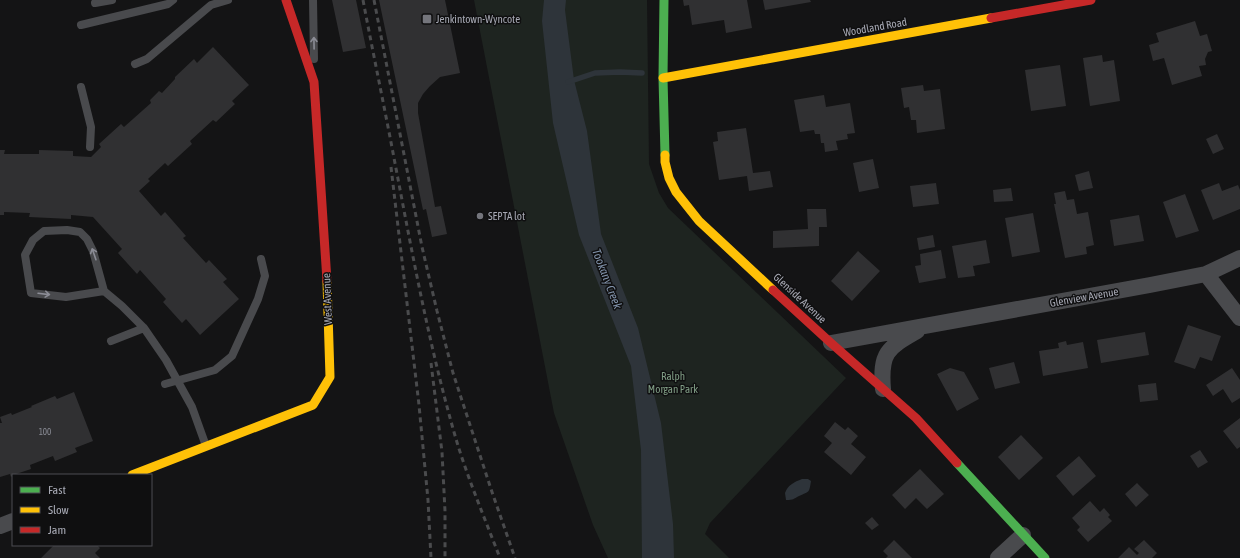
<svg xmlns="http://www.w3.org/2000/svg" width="1240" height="558" font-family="'Asap Condensed',sans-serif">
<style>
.green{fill:#1e2420}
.water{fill:#2e343a}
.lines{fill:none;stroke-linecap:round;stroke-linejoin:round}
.stream{stroke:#2e343a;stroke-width:5.5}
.building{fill:#303032}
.lane{stroke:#494a4d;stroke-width:8}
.street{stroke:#494a4d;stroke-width:16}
.fast{stroke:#4caf50;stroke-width:9}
.slow{stroke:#ffc107;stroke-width:9}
.jam{stroke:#c62828;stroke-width:9}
.rail{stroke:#4a4b4d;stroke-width:3;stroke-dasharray:5 4;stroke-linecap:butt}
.oneway{stroke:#8b8c95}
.poi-dot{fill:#74757c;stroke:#0f0f10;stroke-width:1.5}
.labels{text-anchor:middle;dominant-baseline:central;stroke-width:3;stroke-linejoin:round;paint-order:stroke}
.number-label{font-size:9px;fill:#898b94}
.poi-label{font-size:11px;fill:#a7a9b4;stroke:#0f0f10;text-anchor:start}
.street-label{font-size:11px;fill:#a7a9b4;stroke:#0f0f10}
.park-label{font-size:11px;fill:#809d85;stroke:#0f0f10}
.water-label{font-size:12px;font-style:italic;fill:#8293ab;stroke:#0f0f10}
</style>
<rect width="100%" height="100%" fill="#141415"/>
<path class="green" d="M474,0h173l2,164 10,29 9,15 178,170 -136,145 -5,11 24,24h-121l-15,-33 -39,-112z"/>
<path class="water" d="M544,0h22l-1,10 9,70 13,51 14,103 37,94 23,95 12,101 1,34h-32l-1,-108 -10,-84 -52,-131 -26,-112 -11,-102z
M802,479h6l3,2c-2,12 -1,10 -12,15 -6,3 -5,4 -13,4l-1,-7c3,-8 9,-11 17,-14z"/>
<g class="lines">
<path class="stream" d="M568,82l27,-9 25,-1 22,1"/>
</g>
<path class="building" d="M332,0h24l10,48 -23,4z
M379,0h66l15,73 -20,4 -10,9 -7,8 -5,9v10l17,94 6,-1 6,28 -15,3 -6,-28 -3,1z
M683,0h64l5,28 -26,5 -2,-13 -32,5 -3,-20 -5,1z
M763,0h47l1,2 -46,8z
M1195,21l5,15 7,-2 5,17 -4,1 -3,7 1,6 -7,1 3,10 -30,9 -8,-27 -11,3 -4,-16 10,-3 -3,-9z
M213,47l36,38 -17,16 3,3 -19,18 -3,-2 -23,21 2,3 -24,22 -3,-3 -17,16 2,2 -11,10 22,25 4,-4 21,24 -3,2 23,25 3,-3 18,19 -4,3 16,17 -39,36 -14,-16 -4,4 -19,-21 3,-3 -26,-29 -3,4 -19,-21 4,-4 -29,-32 -22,-2v4l-42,-2 1,-4 -26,-1v3h-4v-65h5l-1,4h35v-4l34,1v5l18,1 10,-10 -2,-3 22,-20 3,3 27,-24 -1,-3 9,-9 3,2 13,-14v-2l19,-18 3,4z
M1102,55l1,7 11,-2 6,41 -30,5 -7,-48z
M1060,65l6,41 -35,5 -6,-41z
M923,85l1,6 16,-2 5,40 -28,4 -1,-13h-5l-2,-13 -5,1 -3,-20z
M824,95l2,12 24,-4 5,30 -8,1 1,5 -12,2 2,9 -13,2 -1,-9h-3l-1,-9h-5l-1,-4 -14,2 -6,-32z
M746,128l7,45 17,-2 3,16 -24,4 -2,-15 -28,4 -6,-38 5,-1 -1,-9z
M1217,134l7,15 -11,5 -7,-15z
M873,159l6,29 -20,4 -6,-29z
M1089,171l4,17 -14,3 -4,-16z
M936,183l3,21 -26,3 -3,-21z
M1219,183l3,8 16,-6 2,5v19l-27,11 -12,-30z
M1011,188l2,13 -19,1 -1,-12z
M1065,191l2,9 7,-1 3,15 11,-2 6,33 -8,2 1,7 -22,4 -11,-54h2l-2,-11z
M1185,194l14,37 -23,7 -13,-36z
M807,209h19l1,18h-8v19l-46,2v-17l35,-2z
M1033,213l7,39 -28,5 -7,-39z
M1139,215l5,26 -30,5 -4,-26z
M933,235l2,12 -16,3 -2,-12z
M986,240l4,23 -17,3 2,10 -17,2 -6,-32z
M941,250l5,28 -27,5 -4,-17 6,-1 -1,-11z
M858,251l22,20 -28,30 -21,-20z
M1188,325l33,11 -9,25 -12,-4 -5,12 -21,-7z
M1145,332l4,23 -48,8 -4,-23z
M1066,341l1,4 16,-3 5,26 -45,8 -4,-25 20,-3 -1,-5z
M1014,362l6,21 -25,6 -6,-21z
M950,368l14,4 15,27 -22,12 -20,-37z
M1232,368l8,12v18l-8,5 -9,-14 -10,7 -7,-11z
M1156,383l2,17 -18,2 -2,-17z
M74,392l19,49 -18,7 2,4 -22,9 -2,-5 -23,9 1,4 -18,6 -2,2 -1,-3 -10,3v-54h2l-2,-6 11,-4 1,2 20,-8 -1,-1 24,-10 2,3z
M1240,418v29l-3,2 -14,-18z
M835,422l10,8 3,-3 10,9 -7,8 15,13 -15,18 -27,-23 8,-9 -8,-7z
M1021,435l22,23 -24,22 -21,-23z
M1200,450l8,12 -10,6 -8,-12z
M1079,456l17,20 -23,20 -17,-20z
M920,469l24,25 -17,15 -11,-11 -11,11 -13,-14z
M1137,483l12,12 -13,12 -11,-13z
M1090,501l10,11 4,-4 6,7 -2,2 4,4 -24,21 -11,-12 3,-3 -8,-9z
M872,517l7,8 -7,5 -7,-7z
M894,540l18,18h-26l2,-2 -5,-5z
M1144,540l13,13 -5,5h-34l11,-11 8,8 2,-2 -5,-4z
M54,545h7l1,1 2,-1h33l3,3 -5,5 5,5h-59z"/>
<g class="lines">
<path class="lane" d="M313,0l1,59
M95,3l17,-3
M81,25l87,-21 5,-4
M135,64l12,-5 64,-54 17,-5
M81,87l10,40 -1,20
M104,291l-38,6 -35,-4 -6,-38 8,-15 11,-9 23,-1 13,2 7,7 6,12 11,40 18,15 22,22 22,32 26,47 14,39
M111,341l33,-13
M165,384l50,-14 17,-14 26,-57 7,-23 -4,-17"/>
<path class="street" d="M1206,274l34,44
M831,343l319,-58 56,-11 34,-16
M883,389c-3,-36 4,-41 34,-58
M0,526l13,-5
M998,558l25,-23"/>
<path class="fast" d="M664,0l-1,78 2,77
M957,463l88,95"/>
<path class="slow" d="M663,78l328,-60
M665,155v7l4,16 7,14 23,29 74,69
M132,475l181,-70 17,-28 -3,-96"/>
<path class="jam" d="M286,0l28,82 13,199
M991,18l100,-18
M773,290l58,53 85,75 41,45"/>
<path class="rail" d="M363,0c10,53 21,105 31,158 18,94 35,188 62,281 12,40 29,80 44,119
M374,0l48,247 15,64 16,62 39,119 23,66
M391,167l28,238 9,95 3,58
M431,363l11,89 3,59v47"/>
</g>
<defs><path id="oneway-shaft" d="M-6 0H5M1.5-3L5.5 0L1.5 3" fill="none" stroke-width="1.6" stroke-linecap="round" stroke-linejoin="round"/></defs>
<g class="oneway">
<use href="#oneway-shaft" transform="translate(314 43) rotate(-91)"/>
<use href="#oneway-shaft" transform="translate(94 254) rotate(-109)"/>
<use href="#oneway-shaft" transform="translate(44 294) rotate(7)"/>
</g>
<g class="poi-dot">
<rect x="422" y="14" width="10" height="10" rx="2"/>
<circle cx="480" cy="216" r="4"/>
</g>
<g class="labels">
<g class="number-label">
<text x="45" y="432">100</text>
</g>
<g class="poi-label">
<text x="436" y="19">Jenkintown-Wyncote</text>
<text x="488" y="216">SEPTA lot</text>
</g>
<g class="street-label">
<text transform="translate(875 27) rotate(-10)">Woodland Road</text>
<text transform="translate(1084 297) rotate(-10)">Glenview Avenue</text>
<text transform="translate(800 298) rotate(43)">Glenside Avenue</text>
<text transform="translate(327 299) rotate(-92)">West Avenue</text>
</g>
<g class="park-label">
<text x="673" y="376">Ralph<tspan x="673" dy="13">Morgan Park</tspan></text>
</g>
<g class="water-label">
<text transform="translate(607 279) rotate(69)">Tookany Creek</text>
</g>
</g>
<rect x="12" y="474" width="140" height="72" fill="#0f0f10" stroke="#4c4d52"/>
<rect x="20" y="487" width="20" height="6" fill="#4caf50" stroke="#4c4d52"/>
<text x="48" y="494" font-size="12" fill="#a7a9b4">Fast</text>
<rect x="20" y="507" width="20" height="6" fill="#ffc107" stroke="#4c4d52"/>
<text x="48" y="514" font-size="12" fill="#a7a9b4">Slow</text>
<rect x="20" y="527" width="20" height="6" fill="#c62828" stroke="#4c4d52"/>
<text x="48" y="534" font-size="12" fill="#a7a9b4">Jam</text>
</svg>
